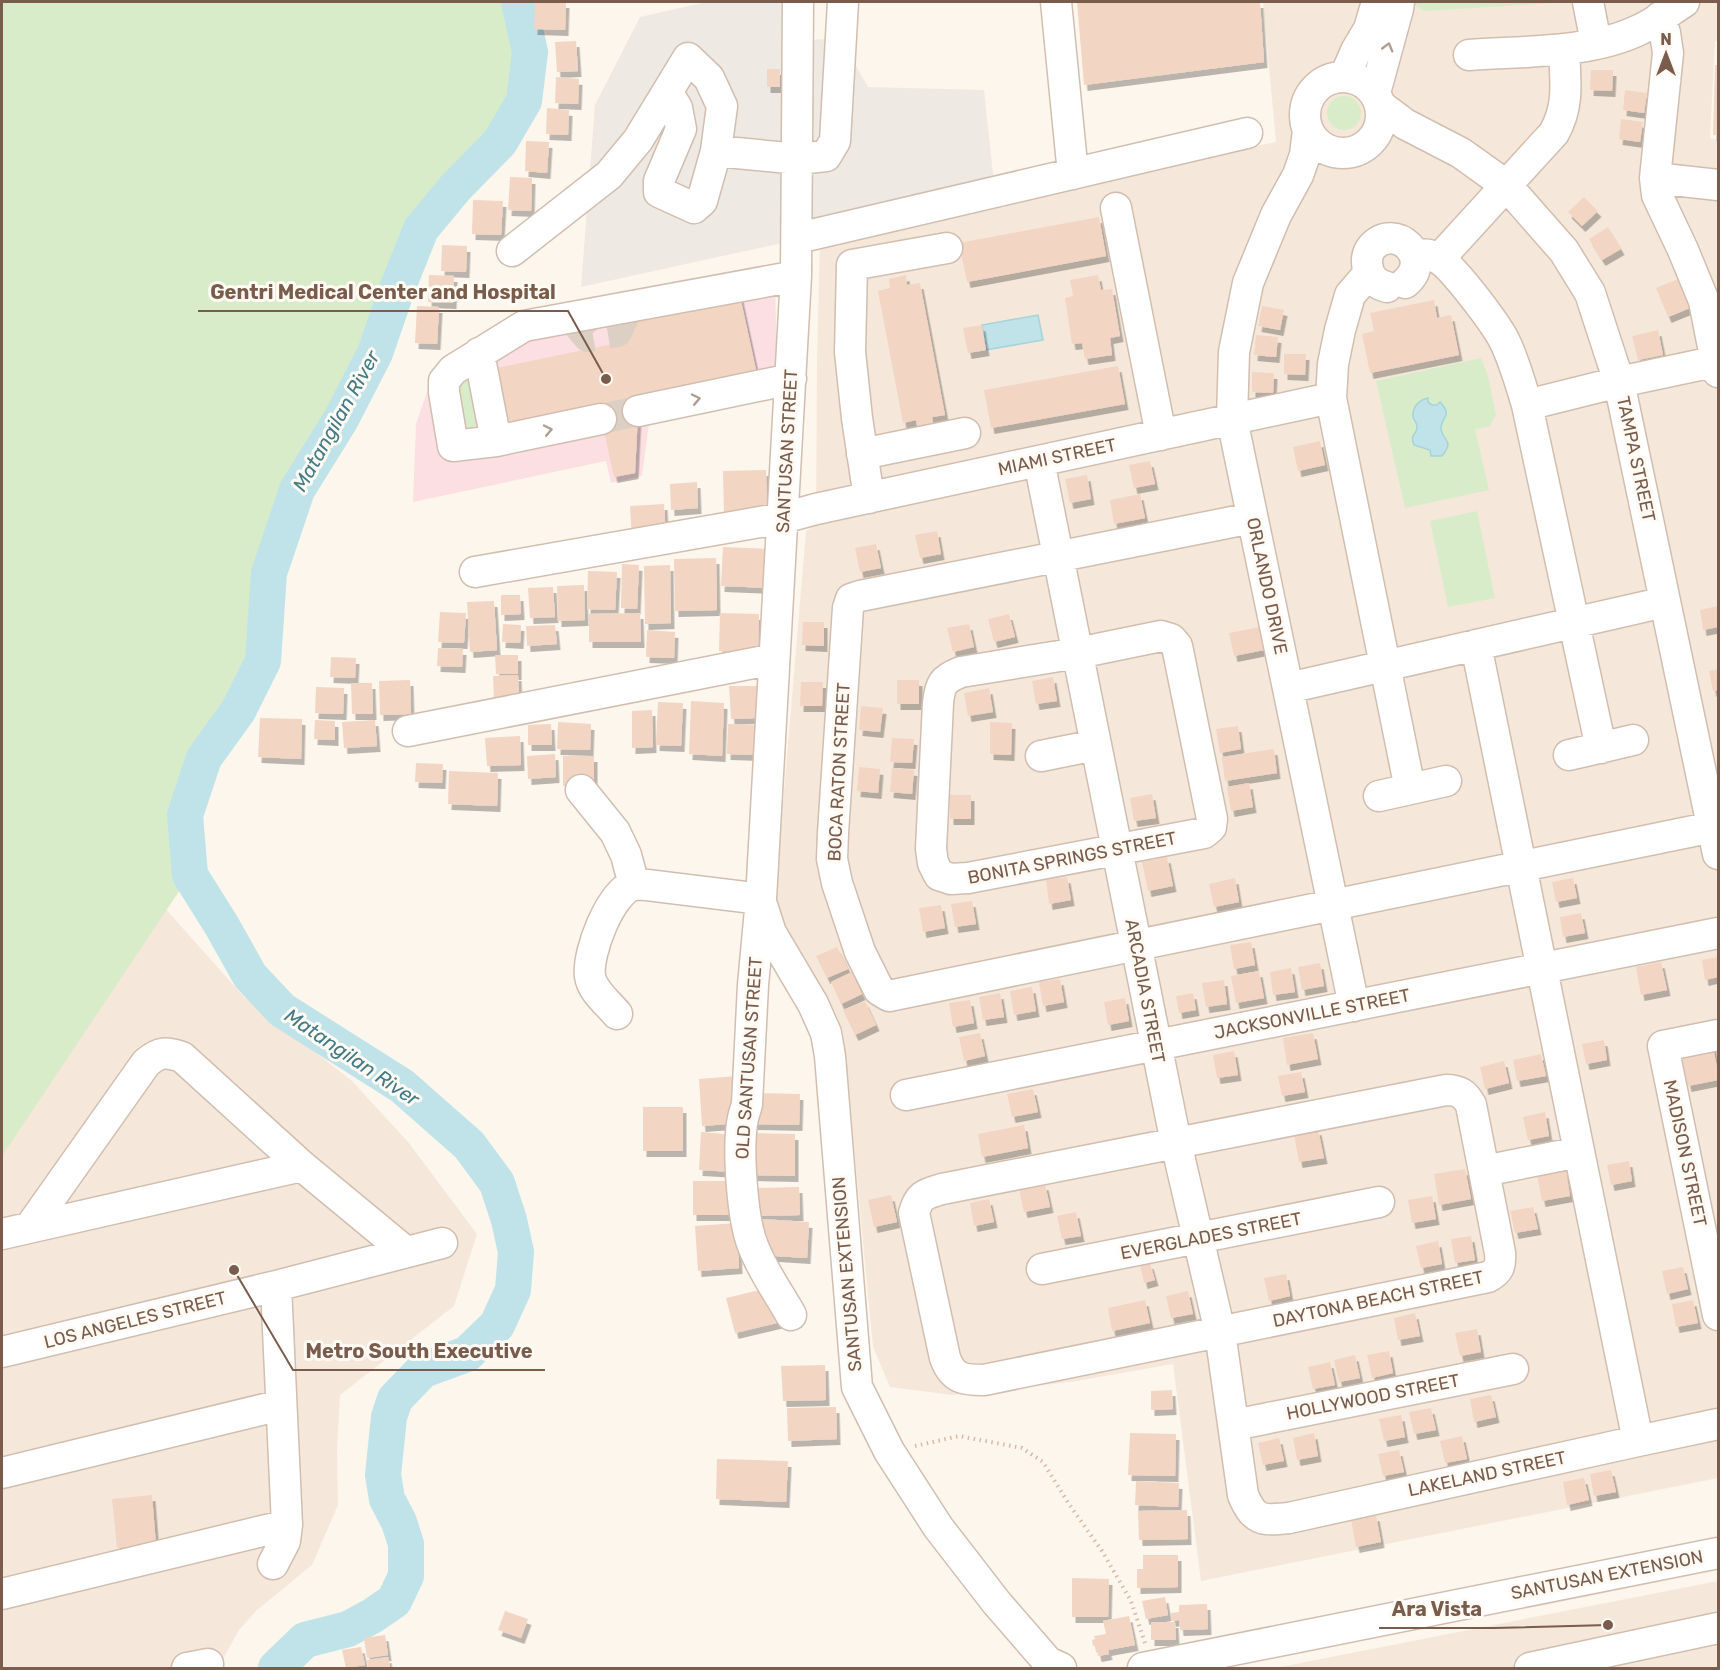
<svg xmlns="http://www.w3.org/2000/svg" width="1720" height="1670" font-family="Rubik,sans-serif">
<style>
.residential{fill:#f5e8da}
.industrial{fill:#efe9e4}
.medical{fill:#fbdfe3}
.green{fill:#d8ecc9}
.water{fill:#bfe3e8;stroke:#a5d3da;stroke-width:1.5}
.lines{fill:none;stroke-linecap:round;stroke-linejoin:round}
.river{stroke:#bfe3e8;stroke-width:36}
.building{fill:#f3d5c3;filter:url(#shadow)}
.minor-tunnel{stroke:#dcd0c4;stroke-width:30;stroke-dasharray:30 15;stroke-linecap:butt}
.minor-casing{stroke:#d1beb0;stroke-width:33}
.path{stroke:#d9b8a5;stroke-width:4;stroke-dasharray:1.5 4.5;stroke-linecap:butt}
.minor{stroke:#fff;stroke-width:30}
.oneway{stroke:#af9d94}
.labels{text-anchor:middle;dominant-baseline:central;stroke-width:6;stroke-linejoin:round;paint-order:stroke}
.street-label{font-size:18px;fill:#7a5c4d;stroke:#fffaf3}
.water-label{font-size:20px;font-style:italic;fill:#437c86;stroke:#fffaf3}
.leader{fill:none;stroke:#7a5c4d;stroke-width:2}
.callout-dot{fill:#7a5c4d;stroke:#fffaf3;stroke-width:2}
.callout-label{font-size:20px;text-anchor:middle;font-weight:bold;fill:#7a5c4d;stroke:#fffaf3;stroke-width:6;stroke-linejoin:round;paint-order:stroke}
</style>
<defs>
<filter id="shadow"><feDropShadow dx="3.5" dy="6" stdDeviation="0" flood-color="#0004"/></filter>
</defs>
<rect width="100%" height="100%" fill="#fdf6ec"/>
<path class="residential" d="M1263,2h455v39h-3l-5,97 8,2v1338l-517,103 -28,-217 -102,18 -119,13 -62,-8 -17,-40 -30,-316 -7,-17 -60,-104 -1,-12 31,-367 10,-6 1,-165 3,-119 456,-99z
M164,907l81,91 106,82 58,63 68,91 -23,72 -114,89 -3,53 1,57 -26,60 -55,45 -18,20 -15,27 -2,11h-220v-513z
M1718,1581v87h-443z"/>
<path class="industrial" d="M707,2h84l-4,39 41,-2 20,13 20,35 116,3 10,93 -212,60 -201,44 14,-182 45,-88z"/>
<path class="medical" d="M775,266l2,129 -128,29 -7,52 -31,7 -5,-22 -193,41 3,-78 12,-35 15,-20 31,-24z"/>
<path class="green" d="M2,2h517l11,50 -6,49 -24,41 -45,46 -34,41 -46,124 -78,137 -28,83 -6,88 -59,97 -19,57 5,60 -188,281z
M1408,2h162l-145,9z
M1327 113a17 17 0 1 1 34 0a17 17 0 1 1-34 0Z
M1481,358l7,18 8,39 -7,12 -14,2 14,61 -84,18 -29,-127z
M470,381l10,57 -36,7 -10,-58z
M1477,511l18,87 -47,9 -18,-86z"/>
<path class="water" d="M1038,315l5,25 -57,10 -4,-25z
M1428,398v4l4,3h5l3,-3c14,15 0,15 1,27 2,13 14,11 1,27h-11l-1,-6 -16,-5c-5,-12 4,-10 3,-19 0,-3 -3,-6 -4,-9 -1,-10 6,-17 15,-19z"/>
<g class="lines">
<path class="river" d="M276,1668l29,-28 43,-11 24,-13 22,-15 12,-25v-32l-7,-22 -12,-23 -4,-24 6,-58 6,-18 28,-29 44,-16 30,-29 16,-35 3,-38 -7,-32 -12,-37 -28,-38 -67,-59 -120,-76 -32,-34 -28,-50 -32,-51 -5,-60 19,-57 34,-47 25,-50 6,-88 28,-83 44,-71 34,-66 22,-64 24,-60 34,-41 45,-46 24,-41 6,-49 -11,-50"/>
</g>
<path class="building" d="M535,2h31l-1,28 -31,-1z
M1077,2h183l4,60 -180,23z
M576,41l2,30 -21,1 -2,-30z
M1715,65h3v70h-5z
M767,69h13v18h-13z
M1591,70h22l-1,21 -22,-1z
M556,77l23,2 -1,25 -23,-1z
M1625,90l22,3 -3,20 -21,-3z
M547,108l22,2 -1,25 -22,-1z
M1621,119l22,3 -3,20 -21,-3z
M526,141l23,1 -2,31 -22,-2z
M510,177l22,1 -1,33 -23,-1z
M1584,197l14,14 -16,15 -14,-14z
M473,200l30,1 -2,34 -29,-1z
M1099,217l7,39 -139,26 -8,-39z
M1608,227l13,22 -19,11 -13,-21z
M442,245l25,1 -1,26 -25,-1z
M429,275l25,1 -1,27 -25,-1z
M906,275l1,10 13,-2 25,132 -13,2 2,11 -16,3 -2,-11 -13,3 -25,-132 12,-3 -1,-9z
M1098,275l3,15 11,-1 8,47 -10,2 2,17 -27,4 -3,-16 -10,1 -7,-46 8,-2 -3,-16z
M1678,279l12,29 -22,9 -12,-29z
M740,296l16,74 -117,25 -4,78 -21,4 -16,-73 -90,18 -11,-54 125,-26 11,-24z
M1434,300l3,18 14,-3 8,40 -89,18 -8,-39 12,-3 -4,-18z
M417,306l22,1 -2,37 -22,-1z
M1262,306l22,4 -4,20 -22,-4z
M982,325l4,25 -18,3 -5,-25z
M1658,330l5,25 -25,5 -6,-24z
M1256,335l22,2 -2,20 -22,-2z
M1284,354h22l-1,21 -21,-1z
M1118,366l7,38 -134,24 -7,-38z
M1252,372l22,1 -1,20 -21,-1z
M1320,441l5,24 -27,6 -5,-24z
M1150,461l5,23 -21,4 -5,-23z
M766,470l1,45 -43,1 -1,-45z
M1087,475l4,24 -21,4 -5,-24z
M697,482l1,26 -27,2 -1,-26z
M1140,494l5,24 -31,6 -4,-24z
M664,504l2,34 -34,1 -2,-33z
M937,531l4,23 -21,4 -5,-23z
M876,544l5,24 -21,4 -5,-24z
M723,547l46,2 -1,39 -47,-2z
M716,558l1,52 -42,1 -1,-52z
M622,564l17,1 -2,44 -16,-1z
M670,565l1,58 -26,1 -1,-58z
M588,571l29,1 -2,38 -28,-1z
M584,585l1,35 -27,1 -1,-35z
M553,587l2,30 -25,1 -2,-30z
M501,595h19l1,19 -20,1z
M494,601l3,49 -27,2 -3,-50z
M1718,606v21l-15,3 -3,-20z
M440,612l26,1 -2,30 -26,-1z
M640,613l1,29h-52v-28z
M720,613l39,1 -1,38 -39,-1z
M1009,614l6,23 -21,5 -6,-23z
M803,622h21v24l-22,-1z
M503,624l18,1 -1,18 -18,-1z
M969,624l5,23 -21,5 -6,-24z
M555,625l2,19 -30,2 -1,-20z
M1260,627l4,23 -30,6 -5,-23z
M647,630l28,2 -1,26 -28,-1z
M438,648l25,1 -1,18 -25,-1z
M495,655h23v19h-22z
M331,657l25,1 -1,20 -25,-1z
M1718,669v21l-5,1 -4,-20z
M518,675l1,23 -25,1 -1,-23z
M1053,677l4,24 -21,3 -4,-23z
M410,680l1,34 -31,1 -1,-34z
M897,680h22v24h-22z
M801,682h22l-1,24h-22z
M351,683h21l1,31h-21z
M729,686h30l-2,32 -26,1z
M316,687l28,1 -1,26 -28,-1z
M989,688l4,24 -25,4 -4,-23z
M691,701l33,2 -2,53 -33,-2z
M658,702l25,1 -2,43 -25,-1z
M861,706l22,2 -3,24 -21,-2z
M652,710l1,37 -21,1v-37z
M260,718l42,1 -1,40 -43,-2z
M315,720l20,1v19l-21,-1z
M375,720l2,26 -33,2 -2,-26z
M558,722l33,2 -1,26 -33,-1z
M990,722l22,1 -1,32 -21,-1z
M551,724l1,21h-24v-20z
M728,724l30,1 -1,30 -30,-1z
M1238,726l3,23 -21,4 -4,-24z
M520,736l1,29 -34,1 -2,-28z
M892,738l22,1 -2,24 -22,-1z
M1274,749l3,24 -52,8 -3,-24z
M555,754l1,23 -28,2 -1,-23z
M563,756h31v30h-31z
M416,763l27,1 -1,19 -27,-1z
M859,767l21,2 -2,24 -21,-2z
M892,768l22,2 -2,24 -22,-2z
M449,771l49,2 -1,33 -49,-2z
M1249,783l4,24 -22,4 -4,-24z
M1152,794l4,24 -22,3 -4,-23z
M950,795h21v24h-21z
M1167,857l6,29 -25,5 -6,-29z
M1067,877l4,23 -22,4 -3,-24z
M1235,878l4,24 -25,5 -5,-23z
M1573,878l4,20 -21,4 -4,-20z
M972,901l4,23 -21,3 -4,-23z
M941,905l4,23 -22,4 -4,-24z
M1581,913l4,20 -22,4 -3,-20z
M1251,942l4,23 -21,4 -4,-24z
M837,947l11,22 -21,9 -11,-22z
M1718,957v20l-13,3 -3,-20z
M1661,962l6,28 -26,5 -5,-28z
M1320,963l4,23 -22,4 -4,-23z
M1291,968l4,24 -22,3 -3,-23z
M1259,971l5,27 -28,5 -5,-27z
M852,972l10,22 -21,10 -10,-22z
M1060,979l4,23 -21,4 -4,-24z
M1224,980l3,24 -21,3 -4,-24z
M1032,987l4,24 -22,4 -4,-24z
M1000,993l4,24 -21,3 -4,-23z
M1193,993l3,17 -17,3 -3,-17z
M1125,998l4,23 -21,4 -4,-23z
M970,1000l4,23 -21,4 -4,-24z
M865,1001l11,24 -21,10 -12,-25z
M980,1033l5,23 -21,5 -5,-24z
M1313,1033l5,26 -31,6 -4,-27z
M1604,1040l3,20 -21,4 -4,-20z
M1712,1043l6,29v8l-30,6 -8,-35z
M1234,1051l4,24 -21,3 -4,-23z
M1541,1054l5,22 -29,5 -4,-21z
M1504,1061l5,22 -24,6 -5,-22z
M1301,1072l4,20 -23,4 -4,-20z
M737,1076l4,47 -39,3 -3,-47z
M1033,1089l5,23 -26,5 -5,-23z
M754,1093l46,1 -1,31 -46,-1z
M643,1107h40v44h-40z
M1545,1112l4,24 -21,4 -5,-23z
M1024,1125l4,23 -46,9 -4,-23z
M1318,1129l6,29 -25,4 -5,-28z
M701,1132l36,3 -3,37 -35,-2z
M749,1133l46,1v42l-47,-1z
M1629,1161l3,20 -21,4 -4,-20z
M1465,1169l6,30 -32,6 -5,-31z
M1566,1170l4,26 -28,5 -5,-26z
M693,1181h37v34h-37z
M1045,1184l5,23 -26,5 -5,-23z
M799,1187l1,28 -47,1 -1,-28z
M891,1195l6,27 -23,5 -6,-27z
M1432,1196l4,23 -24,4 -4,-23z
M989,1199l5,23 -20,4 -4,-23z
M1533,1207l5,22 -23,4 -5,-22z
M1076,1212l5,24 -19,3 -5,-23z
M761,1219l48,3 -2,36 -48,-3z
M737,1223l2,45 -41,3 -3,-45z
M1471,1236l4,24 -20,3 -4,-24z
M1438,1241l4,23 -21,4 -5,-22z
M1150,1263l5,17 -11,3 -4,-18z
M1683,1267l5,22 -21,5 -5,-23z
M1286,1274l4,22 -21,5 -5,-23z
M772,1287l9,35 -46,11 -9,-35z
M1188,1291l5,23 -22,4 -5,-22z
M1145,1300l5,23 -38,8 -4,-23z
M1693,1300l5,23 -22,4 -4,-23z
M1415,1313l5,23 -22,4 -4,-22z
M1477,1329l4,23 -21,4 -5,-23z
M1389,1351l4,22 -21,5 -5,-23z
M1355,1355l5,23 -21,4 -5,-22z
M1330,1362l5,23 -22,4 -5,-22z
M825,1365l1,35 -43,1 -2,-35z
M1172,1390l1,19 -22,1v-19z
M1491,1395l5,22 -22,5 -4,-23z
M836,1407l1,32 -49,2 -1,-33z
M1431,1408l5,22 -22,4 -5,-22z
M1401,1415l4,22 -21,4 -5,-22z
M1130,1433l46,1 -1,42 -47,-1z
M1314,1433l4,23 -21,4 -4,-22z
M1462,1436l5,23 -22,4 -5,-22z
M1279,1438l5,23 -21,4 -5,-22z
M1399,1450l5,22 -21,4 -5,-22z
M717,1459l71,2 -2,41 -70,-3z
M1611,1470l5,22 -22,4 -4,-22z
M1584,1478l5,22 -22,5 -4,-23z
M1136,1481l43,2 -1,24 -43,-2z
M152,1495l4,50 -39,3 -5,-49z
M1187,1510l1,29 -49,1 -1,-29z
M1376,1515l5,27 -25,5 -5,-28z
M1143,1555h35v32l-41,1v-19h6z
M1072,1578l37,1 -1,38h-36z
M1165,1597l3,18 -22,4 -4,-18z
M1207,1604l1,25 -28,1 -1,-10 -8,1v-8l8,-1v-7z
M505,1611l23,8 -7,19 -23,-8z
M1129,1616l6,29 -27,5 1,4 -11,2 -2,-10h-3l-1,-6 3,-1 -1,-3 12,-2 -3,-13z
M1151,1622h24l1,18h-25z
M385,1635l3,20 -21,3 -3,-20z
M361,1647l4,18 -19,3 -4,-18z
M388,1657l2,11h-22l-1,-8z"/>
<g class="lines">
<path class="minor-tunnel" d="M572,318l16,19 29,-5 12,-25
M601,419l37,-8"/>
<defs>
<path id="minor" d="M1056,2l17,172
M1588,2l8,41
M1660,17l5,16 3,20 -13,125 2,17 26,55 21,51 14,71
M1469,55c54,-4 122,-1 172,-26 15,-7 29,-18 43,-27
M1345,76l11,-25 13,-22 8,-27
M1305 115a38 38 0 1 1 76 0a38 38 0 1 1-76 0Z
M1375,93l23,-84 1,-7
M1381,106l24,18 56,29 46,33 57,65 26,42 29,89 99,472
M1308,130l-3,25 -7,20 -22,40 -28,68 -14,69 -2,67 122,587
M716,151l82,8 28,-3 9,-15 8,-139
M1655,178l63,7
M1116,208l45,227
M798,238l449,-105
M512,251l97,-76 29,-35 50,-82 21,20 13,28 -6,45 -14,50 -8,7 -35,-16v-11l22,-52 -4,-21 -9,-15
M1414,254c8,0 16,0 23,4 15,7 58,65 67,82 10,20 16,42 23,65l74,343
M1439,259l115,-126c16,-29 11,-52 10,-84
M1370,275l-7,5 -13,15 -10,35 -7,34 -2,34 79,391
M1387,287c-9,-2 -17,-8 -19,-18 -2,-8 -1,-16 4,-22 23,-26 63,11 33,36
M479,353l17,88
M1527,405l92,-23 99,-21
M638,411l153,-32
M601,419l-105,22 -43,5 -9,-54v-11l9,-11 71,-44 272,-50
M862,454l103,-21
M1039,461l137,682 44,189 23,163c11,26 19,26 46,23l349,-77 80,-17
M869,498l-12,-80 -7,-66 2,-87 95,-17
M1252,518l-392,78 -9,3 -3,9 -15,225 -1,26 5,24 23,69 19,38 10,6 824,-169
M475,572l308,-54 33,-9 515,-111
M1161,636l10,3 6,7 35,173 -1,8 -7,6 -236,45 -17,1 -12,-4 -6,-12 -2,-14 7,-146c2,-19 5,-24 23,-31l117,-19z
M1476,645l162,796
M1288,688l377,-86
M408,731l366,-72
M1569,755l64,-15
M1041,756l55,-11
M581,790l34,42 11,23 8,30
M1379,796l67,-15
M763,908l8,25 42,71 13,29 4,23 27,331 32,64 49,76 58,75 52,60 13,6
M617,1014c-9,-11 -25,-23 -27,-38 -3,-23 20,-83 43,-91 4,-1 10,0 14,0l114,14
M1718,1035l-55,11 55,269
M1446,1090c13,0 19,4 25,15l29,148c1,13 -1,18 -12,24l-504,103c-21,0 -31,-1 -39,-22l-31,-145c5,-18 11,-19 28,-24z
M906,1095l812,-162
M1484,1171l95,-19
M30,1227l116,-164c14,-12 20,-11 36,-6l120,109 104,86
M2,1234l300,-68
M1042,1269l337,-67
M791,1315c-13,-23 -29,-45 -38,-69 -11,-27 -16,-100 -10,-128 1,-5 3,-9 4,-14l6,-119 8,-86 35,-623 2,-274
M2,1352l274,-66 166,-43
M1234,1425l279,-56
M2,1473l279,-68
M273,1564l12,-23 2,-16 -11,-239
M2,1594l285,-69
M187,1668l21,-4
M1143,1668l575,-115
M1530,1668l188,-40"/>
</defs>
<use href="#minor" class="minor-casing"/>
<path class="path" d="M915,1446l44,-10 63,12 21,14 26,42 33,47 29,50 14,42"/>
<use href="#minor" class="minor"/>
</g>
<defs><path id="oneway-chevron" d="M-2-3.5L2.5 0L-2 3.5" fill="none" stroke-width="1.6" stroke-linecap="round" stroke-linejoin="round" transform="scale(1.5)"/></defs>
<g class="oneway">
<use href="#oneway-chevron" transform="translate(1388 47) rotate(-74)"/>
<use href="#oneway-chevron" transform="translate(696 399) rotate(-12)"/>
<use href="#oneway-chevron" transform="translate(548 430) rotate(-12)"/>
</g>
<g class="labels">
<g class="street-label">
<text transform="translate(787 451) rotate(-87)">SANTUSAN STREET</text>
<text transform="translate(1057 457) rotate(-12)">MIAMI STREET</text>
<text transform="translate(1636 459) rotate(78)">TAMPA STREET</text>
<text transform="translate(1267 586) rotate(78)">ORLANDO DRIVE</text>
<text transform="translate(839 772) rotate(-87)">BOCA RATON STREET</text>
<text transform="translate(1072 858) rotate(-11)">BONITA SPRINGS STREET</text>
<text transform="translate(1145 991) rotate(79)">ARCADIA STREET</text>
<text transform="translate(1312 1014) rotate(-11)">JACKSONVILLE STREET</text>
<text transform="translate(749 1058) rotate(-86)">OLD SANTUSAN STREET</text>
<text transform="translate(1685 1153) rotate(78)">MADISON STREET</text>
<text transform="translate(1211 1236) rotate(-11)">EVERGLADES STREET</text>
<text transform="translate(847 1274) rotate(-95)">SANTUSAN EXTENSION</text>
<text transform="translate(1378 1299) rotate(-12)">DAYTONA BEACH STREET</text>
<text transform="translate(135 1320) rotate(-14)">LOS ANGELES STREET</text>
<text transform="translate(1373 1397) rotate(-11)">HOLLYWOOD STREET</text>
<text transform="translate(1487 1474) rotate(-12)">LAKELAND STREET</text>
<text transform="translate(1607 1575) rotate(-11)">SANTUSAN EXTENSION</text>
</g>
<g class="water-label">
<text transform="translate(336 421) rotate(-61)">Matangilan River</text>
<text transform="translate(352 1057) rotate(34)">Matangilan River</text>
</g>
</g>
<path class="leader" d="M606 379L568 311H198M234 1270L293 1370H545M1608 1625L1494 1628H1379"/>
<g class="callout-dot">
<circle cx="606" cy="379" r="6"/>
<circle cx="234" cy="1270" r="6"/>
<circle cx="1608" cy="1625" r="6"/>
</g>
<g class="callout-label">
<text x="383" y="299">Gentri Medical Center and Hospital</text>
<text x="419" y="1358">Metro South Executive</text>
<text x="1437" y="1616">Ara Vista</text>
</g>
<rect width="1720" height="1670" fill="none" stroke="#7a5c4d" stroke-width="6"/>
<g transform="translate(1666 54)" stroke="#fffaf3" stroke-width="4.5" paint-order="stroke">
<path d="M0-4.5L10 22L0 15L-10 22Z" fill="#7a5c4d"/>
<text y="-9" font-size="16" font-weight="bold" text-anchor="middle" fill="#7a5c4d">N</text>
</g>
</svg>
